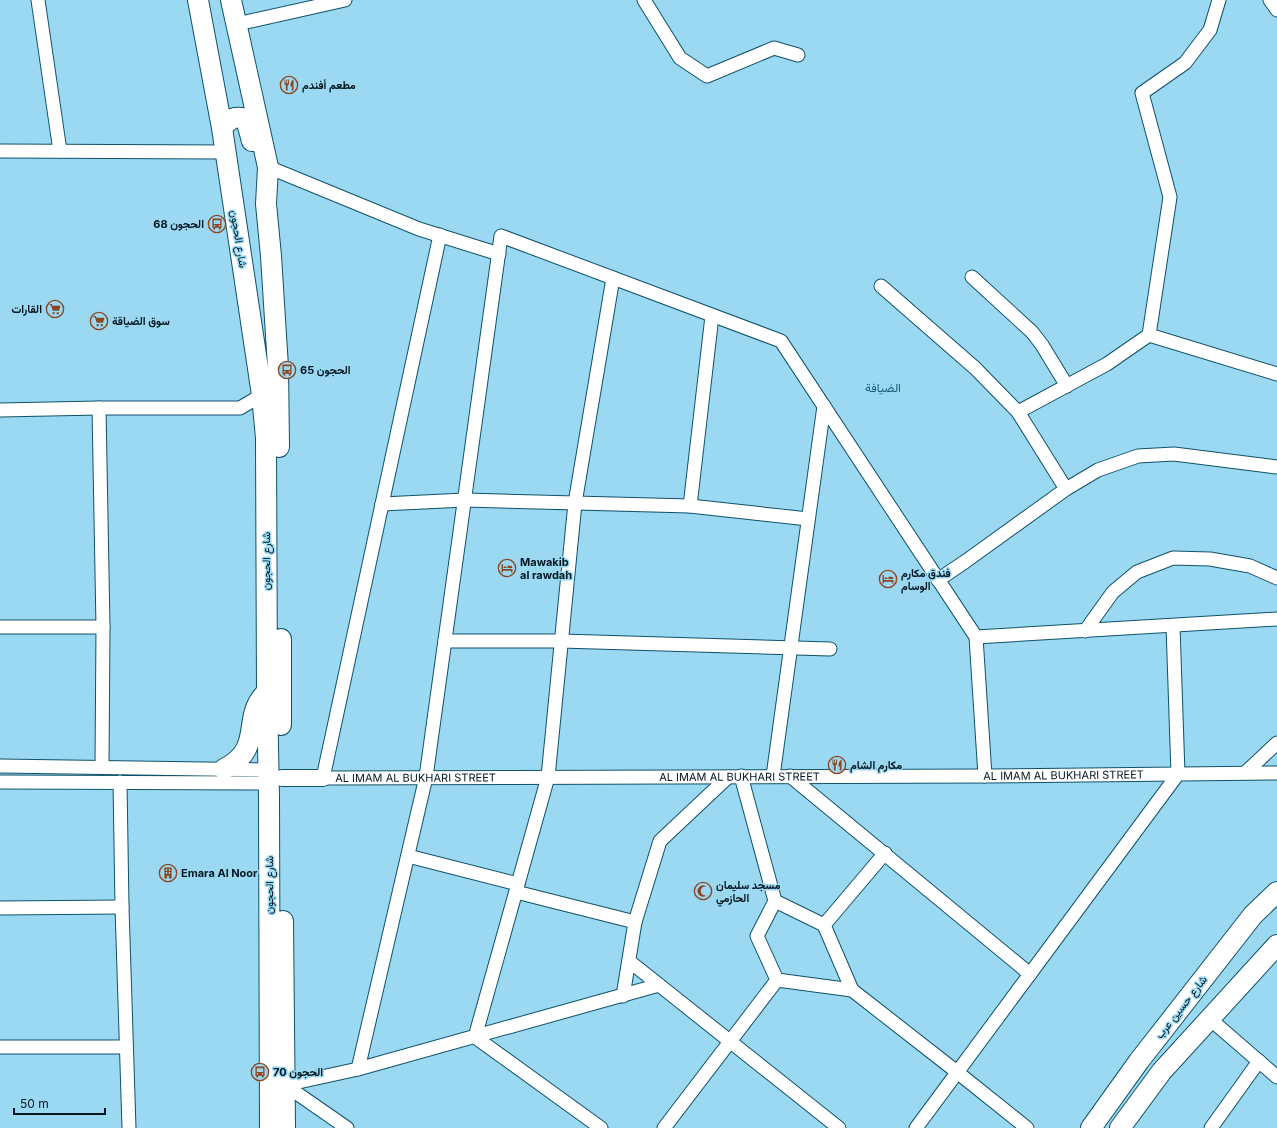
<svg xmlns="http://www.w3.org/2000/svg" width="1277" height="1128" font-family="Inter,Vazirmatn,sans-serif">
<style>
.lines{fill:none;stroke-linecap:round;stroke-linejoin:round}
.minor-casing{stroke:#0f5268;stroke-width:15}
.tertiary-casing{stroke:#0f5268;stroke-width:18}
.primary-casing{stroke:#0f5268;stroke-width:22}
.minor{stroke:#fff;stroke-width:13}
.tertiary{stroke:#fff;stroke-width:16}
.primary{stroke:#fff;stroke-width:20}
.labels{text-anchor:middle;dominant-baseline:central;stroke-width:3;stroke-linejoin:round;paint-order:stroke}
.poi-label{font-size:11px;font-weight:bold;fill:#00161f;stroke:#9bd9f3;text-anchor:start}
.street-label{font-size:11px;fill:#00161f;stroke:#9bd9f3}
.neighbourhood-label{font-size:12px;fill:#1b5a71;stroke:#9bd9f3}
</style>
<rect width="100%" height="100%" fill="#9bd9f3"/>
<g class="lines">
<defs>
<g id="minor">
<path d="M38,0l22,151"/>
<path d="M644,0l36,58 27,18 67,-28 24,7"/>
<path d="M1270,0l7,10"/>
<path d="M237,24l108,-24"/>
<path d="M0,151l225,1"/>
<path d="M268,167l151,62 80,25"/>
<path id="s1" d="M440,235l-117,543 662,-2 292,-3"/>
<path d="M972,277l60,55 10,13 25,41"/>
<path d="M881,286l94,82 43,44 48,77"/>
<path d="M1149,335l128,39"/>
<path d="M99,408l4,219 -1,140"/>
<path d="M0,410l99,-2h141l22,-13"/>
<path d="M1018,412l89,-48 42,-29 21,-138 -28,-104 43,-30 25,-33 9,-30"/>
<path d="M382,504l83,-4 225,6 118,13"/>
<path d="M690,506l22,-190"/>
<path d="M938,580l28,-19 100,-72 32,-19 40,-14 36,-2 103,13"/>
<path d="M0,627h103"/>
<path d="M1085,631l28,-39 24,-20 36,-14 37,1 40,7 27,12"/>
<path d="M976,637l301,-18"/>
<path d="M445,641h116l269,8"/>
<path d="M0,766l269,4"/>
<path d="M1245,773l32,-30"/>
<path d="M741,776l34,125 49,24 28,65 105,82 70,56"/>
<path d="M773,776l51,-370"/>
<path d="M790,776l240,198"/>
<path d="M0,782l269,1"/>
<path d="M120,782l2,125 7,221"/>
<path d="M408,856l110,28"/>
<path d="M516,892l119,30 -12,74"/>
<path d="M775,901l-18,35 20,44"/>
<path d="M0,908l122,-1"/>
<path d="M635,922l25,-81 68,-64"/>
<path d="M824,925l61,-72"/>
<path d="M629,961l210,167"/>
<path d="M1210,1019l67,58"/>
<path d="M0,1047h126"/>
<path d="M358,1069l68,-292 75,-541 280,105 195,296 9,139"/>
<path d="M347,1128l-62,-43 73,-16 301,-84"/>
<path d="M601,1128l-126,-91 73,-260 27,-274 38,-225"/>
<path d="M664,1128l113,-148 75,10"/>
<path d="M916,1128l262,-354 -5,-148"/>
<path d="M1211,1128l48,-67"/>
</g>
<path id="tertiary" d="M282,778h41"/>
<path id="primary" d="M198,0l24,128 40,267 4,43 1,254 2,107 1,329
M231,0l37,167 -2,37 5,52 7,111 1,80
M222,128c9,-10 11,-12 24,-9l6,22
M281,639v86
M224,769c42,-21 16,-52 43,-77
M283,921l2,207
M1091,1128l48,-67 114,-146 24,-23
M1120,1128l42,-57 115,-126"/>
</defs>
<use href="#minor" class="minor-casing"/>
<use href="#tertiary" class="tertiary-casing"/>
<use href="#primary" class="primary-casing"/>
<use href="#minor" class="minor"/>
<use href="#tertiary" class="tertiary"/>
<use href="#primary" class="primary"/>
</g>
<defs>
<symbol id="restaurant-ring" viewBox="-11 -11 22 22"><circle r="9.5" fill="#9bd9f3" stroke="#8c4620" stroke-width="1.5"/><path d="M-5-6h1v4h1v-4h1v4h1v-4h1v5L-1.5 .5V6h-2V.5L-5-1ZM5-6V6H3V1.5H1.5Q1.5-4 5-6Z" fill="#8c4620"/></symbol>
<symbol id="bus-ring" viewBox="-11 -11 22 22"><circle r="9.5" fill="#9bd9f3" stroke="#8c4620" stroke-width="1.5"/><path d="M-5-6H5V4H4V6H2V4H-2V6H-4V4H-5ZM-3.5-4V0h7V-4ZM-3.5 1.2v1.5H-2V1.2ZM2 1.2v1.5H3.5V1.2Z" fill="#8c4620"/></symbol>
<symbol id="supermarket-ring" viewBox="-11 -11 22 22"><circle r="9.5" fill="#9bd9f3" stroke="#8c4620" stroke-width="1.5"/><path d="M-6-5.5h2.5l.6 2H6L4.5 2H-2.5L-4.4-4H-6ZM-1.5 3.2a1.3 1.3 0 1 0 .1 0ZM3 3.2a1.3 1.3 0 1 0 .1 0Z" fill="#8c4620"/></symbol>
<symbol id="hotel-ring" viewBox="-11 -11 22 22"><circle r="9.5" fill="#9bd9f3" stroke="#8c4620" stroke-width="1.5"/><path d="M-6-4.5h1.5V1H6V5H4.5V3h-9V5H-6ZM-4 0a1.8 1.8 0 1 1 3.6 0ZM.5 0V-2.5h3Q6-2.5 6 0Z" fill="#8c4620"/></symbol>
<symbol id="building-ring" viewBox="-11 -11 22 22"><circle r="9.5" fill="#9bd9f3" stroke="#8c4620" stroke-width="1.5"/><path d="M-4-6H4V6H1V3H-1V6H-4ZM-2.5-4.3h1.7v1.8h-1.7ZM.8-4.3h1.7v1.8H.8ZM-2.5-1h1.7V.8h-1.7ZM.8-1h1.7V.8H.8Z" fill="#8c4620"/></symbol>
<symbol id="mosque-ring" viewBox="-11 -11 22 22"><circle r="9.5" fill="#9bd9f3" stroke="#8c4620" stroke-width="1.5"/><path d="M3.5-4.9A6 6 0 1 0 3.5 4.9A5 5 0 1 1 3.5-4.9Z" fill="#8c4620"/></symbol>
</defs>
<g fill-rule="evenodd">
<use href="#restaurant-ring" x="279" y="75" width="20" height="20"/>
<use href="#bus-ring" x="207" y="214" width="20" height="20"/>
<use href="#supermarket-ring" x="45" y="299" width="20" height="20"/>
<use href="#supermarket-ring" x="89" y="311" width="20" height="20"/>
<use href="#bus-ring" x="277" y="360" width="20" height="20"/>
<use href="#hotel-ring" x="497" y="558" width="20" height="20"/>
<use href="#hotel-ring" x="878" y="569" width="20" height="20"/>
<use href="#restaurant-ring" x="827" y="755" width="20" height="20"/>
<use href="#building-ring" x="158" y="863" width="20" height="20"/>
<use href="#mosque-ring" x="693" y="881" width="20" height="20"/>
<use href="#bus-ring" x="250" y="1062" width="20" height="20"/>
</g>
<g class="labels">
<g class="poi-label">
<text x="302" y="85">مطعم أفندم</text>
<text x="204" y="224" text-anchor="end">الحجون 68</text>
<text x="42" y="309" text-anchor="end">القارات</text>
<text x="112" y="321">سوق الضياقة</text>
<text x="300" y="370">الحجون 65</text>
<text x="520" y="562">Mawakib<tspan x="520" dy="13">al rawdah</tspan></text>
<text x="901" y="573">فندق مكارم<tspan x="901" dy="13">الوسام</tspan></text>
<text x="850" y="765">مكارم الشام</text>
<text x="181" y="873">Emara Al Noor</text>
<text x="716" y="885">مسجد سليمان<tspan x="716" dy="13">الحازمي</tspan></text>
<text x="273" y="1072">الحجون 70</text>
</g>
<g class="street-label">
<text transform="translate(239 239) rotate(81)">شارع الحجون</text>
<text transform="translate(266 561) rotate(-90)">شارع الحجون</text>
<text stroke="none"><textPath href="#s1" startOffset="1296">AL IMAM AL BUKHARI STREET</textPath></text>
<text stroke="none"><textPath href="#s1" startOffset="972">AL IMAM AL BUKHARI STREET</textPath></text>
<text stroke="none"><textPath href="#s1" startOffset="648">AL IMAM AL BUKHARI STREET</textPath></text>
<text transform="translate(269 885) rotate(-90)">شارع الحجون</text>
<text transform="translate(1181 1007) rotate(-52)">شارع حسين عرب</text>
</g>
<g class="neighbourhood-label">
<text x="883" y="387">الضيافة</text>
</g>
</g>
<path d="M14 1108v6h91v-6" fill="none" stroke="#00161f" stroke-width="2"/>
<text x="20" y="1108" font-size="12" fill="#00161f" stroke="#9bd9f3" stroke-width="3" paint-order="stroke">50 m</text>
</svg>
